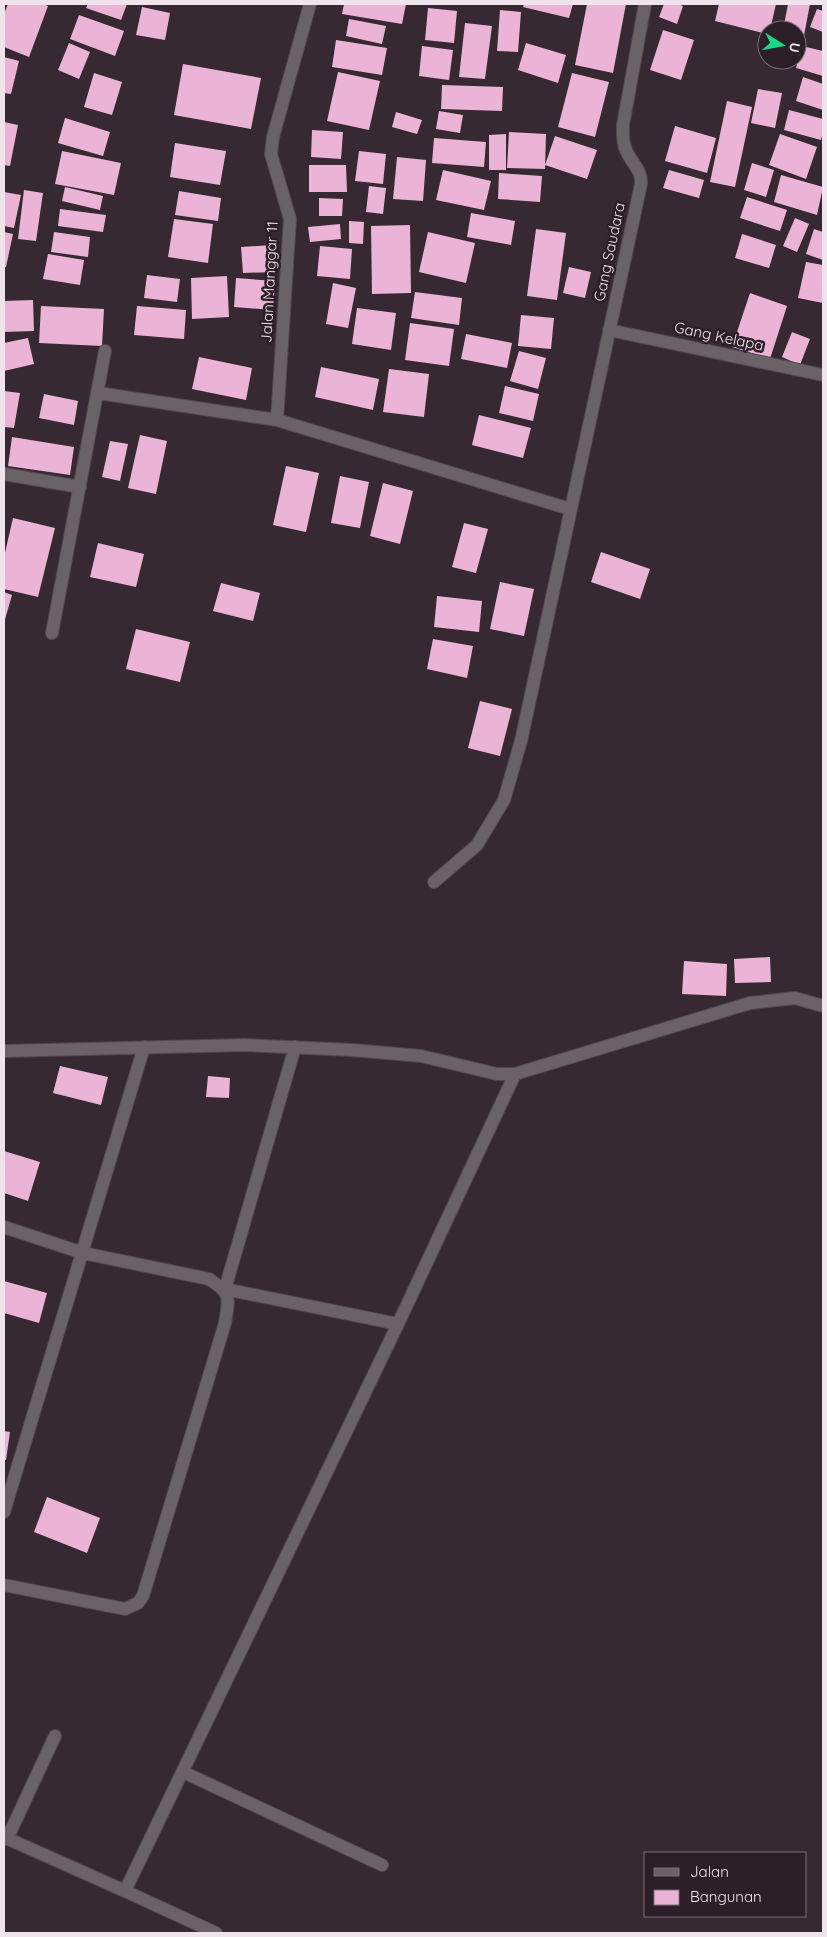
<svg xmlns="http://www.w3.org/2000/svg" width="827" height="1937" font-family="Quicksand,sans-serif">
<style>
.building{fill:#ebb4d6}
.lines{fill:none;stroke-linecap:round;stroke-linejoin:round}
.minor-casing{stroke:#54474f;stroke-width:14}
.minor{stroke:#6a6267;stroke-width:12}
.labels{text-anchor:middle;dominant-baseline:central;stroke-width:5;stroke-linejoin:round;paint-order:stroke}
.street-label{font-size:15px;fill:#eee4ea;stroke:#2d1f28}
</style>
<rect width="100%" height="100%" fill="#372932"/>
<path class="building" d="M8,4h35l5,2 -19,51 -25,-10v-33z
M88,4h39l-6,16 -35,-12z
M344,4h62l-4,20 -60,-10z
M524,4h49l-4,14 -46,-11z
M587,4h39l-13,69 -38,-8z
M664,4h13l6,2 -6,18 -18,-7z
M719,4h57l-6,26h-3v4l-52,-13z
M788,4h22l-8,42 -5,-1v-15h-14z
M142,7l28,6 -5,27 -29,-5z
M428,8l29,3 -3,32 -29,-3z
M817,9l6,2v21l-13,-5z
M500,10l21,2 -3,40 -21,-1z
M79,15l45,16 -9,25 -45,-17z
M349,19l37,7 -4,18 -36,-8z
M465,23l27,3 -7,53 -26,-2z
M663,30l31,10 -13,40 -31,-10z
M336,40l51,8 -5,27 -50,-8z
M69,43l21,9 -11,27 -21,-9z
M526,43l40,12 -8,28 -40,-13z
M422,46l31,4 -4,30 -30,-4z
M802,46l21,5v25l-27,-8z
M4,57l15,4 -8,33 -7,-1z
M183,64l78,14 -10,51 -77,-14z
M338,72l42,9 -11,49 -42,-9z
M94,73l28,9 -10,33 -28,-8z
M572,73l37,9 -14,55 -37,-10z
M803,77l20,7v26l-27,-9z
M442,85l61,2 -1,24 -61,-2z
M758,89l24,4 -7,35 -24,-5z
M727,101l25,6 -17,80 -25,-5z
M789,110l34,9v12l-2,9 -37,-10z
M439,111l24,4 -3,18 -24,-4z
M396,112l26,8 -5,14 -25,-7z
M65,118l45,14 -7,24 -45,-13z
M4,122l14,3 -8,41 -6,-1z
M675,126l41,12 -9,35 -42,-12z
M312,130l31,2 -2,27 -30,-2z
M509,132l37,2 -1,35 -38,-1z
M506,134v36h-17v-35z
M780,134l37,13 -11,32 -37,-14z
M555,136l42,14 -10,29 -42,-14z
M434,138l52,4 -2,25 -52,-4z
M175,143l51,8 -6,34 -50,-8z
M62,151l59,12 -7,32 -59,-11z
M359,151l27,3 -3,30 -28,-3z
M397,157l29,3 -3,41 -30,-2z
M752,163l22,7 -8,27 -22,-7z
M309,165h37l1,27h-38z
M443,170l48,11 -7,29 -48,-10z
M669,170l35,10 -5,18 -36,-10z
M499,173l43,3 -2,26 -42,-3z
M781,175l42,12 -6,28 -43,-13z
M369,186l17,2 -3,26 -17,-2z
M65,187l38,9 -3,14 -38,-9z
M24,190l19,3 -7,48 -18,-2z
M179,191l42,7 -3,23 -43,-6z
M4,192l17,3 -7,33 -10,-2z
M747,197l40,13 -7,21 -40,-13z
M319,198l24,1 -1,17h-23z
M60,209l46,6 -3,17 -45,-6z
M471,213l44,8 -4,24 -44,-8z
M795,218l14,6 -12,28 -14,-6z
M174,219l39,5 -5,39 -40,-6z
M349,221l15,1 -1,22 -14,-1z
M340,224l1,15 -31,3 -2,-15z
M410,225l1,68 -39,1 -1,-68z
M536,229l30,4 -9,67 -30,-4z
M814,229l9,3v28l-17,-6z
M4,232l9,2 -7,33h-2z
M54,232l36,5 -2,20 -37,-5z
M428,232l47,11 -9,40 -47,-11z
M742,234l34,11 -7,23 -34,-10z
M272,245l1,27 -30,1 -2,-26z
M320,246l32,3 -2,30 -33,-3z
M48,254l36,6 -4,25 -37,-6z
M806,262l17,3v38l-25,-5z
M569,267l22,5 -6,26 -22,-5z
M147,275l33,4 -3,23 -33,-4z
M227,276l2,41 -37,2 -1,-41z
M236,278l39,3 -2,29 -39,-3z
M333,283l23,5 -8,40 -22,-4z
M415,292l47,6 -3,27 -48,-7z
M750,293l37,13 -17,53 -38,-12z
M33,300l1,31 -30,1v-31z
M41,306l63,3 -2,37 -63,-3z
M137,306l49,4 -2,29 -50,-4z
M357,308l39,5 -5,37 -39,-6z
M521,315l33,3 -3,31 -33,-3z
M410,323l44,6 -5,37 -44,-6z
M792,332l18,7 -10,26 -18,-8z
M466,334l46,9 -5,25 -46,-9z
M28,338l6,26 -30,7v-28z
M519,351l27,7 -8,31 -28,-8z
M199,357l53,11 -6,32 -54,-11z
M321,367l58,12 -6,31 -58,-13z
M389,369l40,5 -5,43 -41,-5z
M505,386l34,8 -6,27 -34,-8z
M4,391l16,2 -6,35 -10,-1z
M44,394l34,7 -4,24 -35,-7z
M479,415l52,13 -8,30 -51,-13z
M140,435l27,6 -11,53 -28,-6z
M12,437l62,10 -4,28 -62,-9z
M110,441l18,3 -8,37 -18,-4z
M286,466l33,7 -13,59 -33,-7z
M340,476l29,6 -9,46 -29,-5z
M383,483l30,8 -13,53 -30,-8z
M13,518l42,10 -17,69 -34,-8v-32z
M464,523l24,6 -12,44 -24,-6z
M98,543l46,11 -8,33 -46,-10z
M601,552l49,17 -10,30 -49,-17z
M500,582l34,7 -10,47 -34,-7z
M221,583l39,10 -7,28 -40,-10z
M4,592l8,3 -8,28z
M437,596l45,5 -3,31 -45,-5z
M136,629l54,13 -10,40 -54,-13z
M433,639l40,7 -6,32 -40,-9z
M480,701l32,8 -12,47 -32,-8z
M770,957l1,25 -36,1 -1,-24z
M684,961l43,3 -1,32 -44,-2z
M60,1066l48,11 -7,28 -48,-12z
M208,1076l22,2 -1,20 -23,-1z
M4,1151l36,11 -12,39 -24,-8z
M4,1281l43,12 -8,30 -35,-10z
M4,1431l6,1 -4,28h-2z
M47,1497l53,21 -13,35 -53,-21z"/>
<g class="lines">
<defs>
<path id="minor" d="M609,330l214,45
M98,393l179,27 293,89
M277,420l13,-201 -19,-65 2,-17 37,-133
M4,474l76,13
M52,633l53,-282
M434,882l43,-37 27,-45 17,-59 120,-557c1,-15 -10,-21 -15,-34 -4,-8 -3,-16 -3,-25l22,-121
M295,1047l-70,242 173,35
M4,1051l241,-6 107,5 69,6 76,18h18l235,-71 45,-5 28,8
M4,1227l79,26 126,26c23,15 20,18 16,44l-82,273 -5,7 -13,6 -121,-24
M4,1512l140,-465
M183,1772l199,93
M4,1837l121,54 273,-567 117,-250
M7,1839l48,-103
M125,1891l91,42"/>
</defs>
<use href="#minor" class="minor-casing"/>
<use href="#minor" class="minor"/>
</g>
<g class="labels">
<g class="street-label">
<text transform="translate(609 252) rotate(-78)">Gang Saudara</text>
<text transform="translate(269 282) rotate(-87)">Jalan Manggar 11</text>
<text transform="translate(719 336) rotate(12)">Gang Kelapa</text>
</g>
</g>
<rect width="827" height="1937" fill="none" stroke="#eee4ea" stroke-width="10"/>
<rect x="644" y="1852" width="162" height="65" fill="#2d1f28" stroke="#7a6e76"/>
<rect x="654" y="1868" width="25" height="8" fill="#6a6267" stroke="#7a6e76"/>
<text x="690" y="1877" font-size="15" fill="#eee4ea">Jalan</text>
<rect x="654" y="1890" width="25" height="15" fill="#ebb4d6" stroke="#7a6e76"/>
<text x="690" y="1902" font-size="15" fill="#eee4ea">Bangunan</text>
<g transform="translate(782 45) rotate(101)"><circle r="24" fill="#2d1f28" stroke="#7a6e76"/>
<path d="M0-4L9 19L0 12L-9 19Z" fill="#19d989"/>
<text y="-8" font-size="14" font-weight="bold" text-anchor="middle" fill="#eee4ea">U</text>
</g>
</svg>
